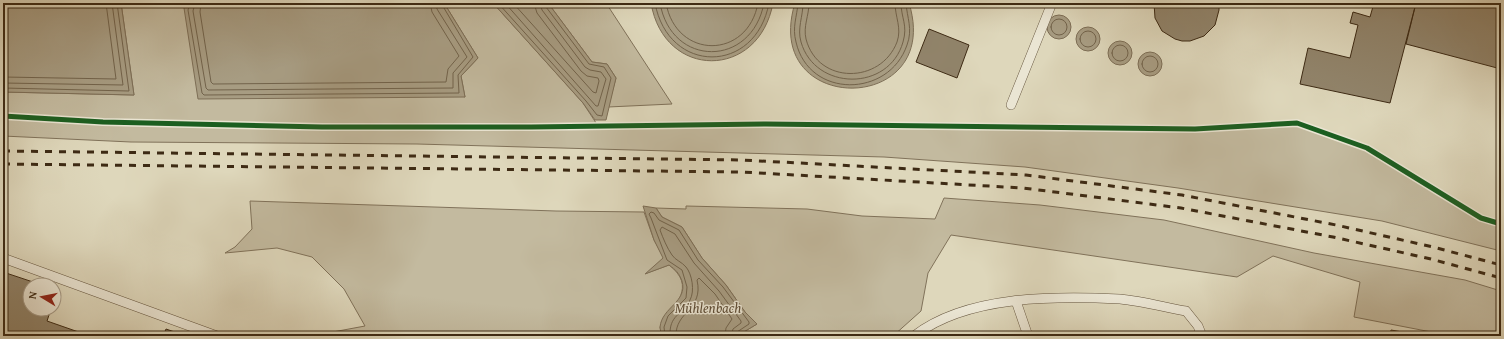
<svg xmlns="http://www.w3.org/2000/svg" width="1504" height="339" font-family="'Gentium Book Plus',serif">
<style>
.green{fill:#c3ba9f;stroke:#80725a}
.water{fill:#a79c82;stroke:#7d6e56}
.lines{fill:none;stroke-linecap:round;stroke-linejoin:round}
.shore{stroke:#72634b;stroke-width:1}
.building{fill:#91846b;stroke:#3d2a14}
.lane-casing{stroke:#65553e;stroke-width:10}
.lane{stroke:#eae5d3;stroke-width:9}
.rail{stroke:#3d2a14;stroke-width:3;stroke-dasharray:7 7;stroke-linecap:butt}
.cycleway-casing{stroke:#eae5d3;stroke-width:8}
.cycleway{stroke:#1b5e20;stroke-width:5}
.labels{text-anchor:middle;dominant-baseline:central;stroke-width:3;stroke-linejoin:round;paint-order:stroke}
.water-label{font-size:14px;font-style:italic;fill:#5d4c35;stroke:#eae5d3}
</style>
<rect width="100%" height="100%" fill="#ded7bb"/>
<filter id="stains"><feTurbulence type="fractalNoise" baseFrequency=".005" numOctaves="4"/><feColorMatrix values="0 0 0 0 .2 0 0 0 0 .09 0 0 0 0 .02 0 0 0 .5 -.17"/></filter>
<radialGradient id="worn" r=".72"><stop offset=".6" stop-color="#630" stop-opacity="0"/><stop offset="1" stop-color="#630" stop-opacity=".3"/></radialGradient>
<path class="green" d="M121,3h66l-3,5 281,89 -4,-21 17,-18 -34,-55h49l90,100 15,23 168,-2 429,5 102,-6 70,25 114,70 20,6v27l-119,-30 -204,-33 -153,-21 -141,-10 -467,-13 -286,-2 -128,-6v-44l131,3z
M548,3h58l66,101 -64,3 8,-29 -9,-14 -15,-2z
M944,198l96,7 124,15 150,33 151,27 36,11v45h-49l-98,-19 6,-35 -87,-26 -36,21 -286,-42 -23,38 -7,38 -28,25h-156l20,-12 -12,-12 -19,-27 -24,-27 -20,-31 -20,-10 -6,-9 30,1v-3l121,3 55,7 73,3z
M250,201l306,10 88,1 10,28 10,18 -17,15 22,-8c28,22 6,39 -9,62l2,9h-339l-1,-2 43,-8 -21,-37 -32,-32 -35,-9 -52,5 10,-6 17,-18z"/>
<path class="water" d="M3,3h118l13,92 -131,-3z
M187,3h257l34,55 -17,18 4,21 -267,2 -14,-91z
M493,3h55l44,59 15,2 9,14 -10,42h-11l-12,-17z
M651,3h122c-14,77 -109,77 -122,0z
M795,3h114c35,113 -149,114 -114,0z
M1047 27a12 12 0 1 1 24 0a12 12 0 1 1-24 0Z
M1076 39a12 12 0 1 1 24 0a12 12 0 1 1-24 0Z
M1108 53a12 12 0 1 1 24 0a12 12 0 1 1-24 0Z
M1138 64a12 12 0 1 1 24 0a12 12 0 1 1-24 0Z
M643,206l13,2 6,9 20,10 20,31 24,27 19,27 12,12 -20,12h-75c-1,-3 -2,-7 -2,-9 2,-20 28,-25 22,-46 -3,-8 -6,-11 -13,-16l-24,9 18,-16 -9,-18z"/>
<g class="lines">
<path class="shore" d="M190,3l-2,7 14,83 2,2 255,-2 -1,-18 15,-18 -32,-54
M195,3l-2,8 13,77 2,2 245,-2v-15l14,-16 -30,-48 -1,-6
M201,3l-1,9 11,70 2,2 233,-2 2,-13 11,-13 -27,-44 -2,-9
M498,3l88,98 11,14 5,1 9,-38 -7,-11 -15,-3 -43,-57 -1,-4
M505,3l91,103h2l8,-27 -5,-7 -11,-2 -5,-3 -43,-57 -2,-7
M513,3l80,89 3,1 3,-12 -1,-3 -11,-2 -6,-5 -44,-58 -3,-10
M655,3c13,72 101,72 114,0
M660,3c11,65 92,65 104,0
M666,3c10,57 82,57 92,0
M798,3c-1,14 -6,24 -2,39 13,57 93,56 111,3 6,-16 0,-27 -1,-42
M803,3c0,14 -6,25 -2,39 14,49 88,50 102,0 5,-17 -2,-24 -2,-39
M809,3c0,13 -6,23 -3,36 12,46 75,45 91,3 5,-14 -2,-25 -2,-39
M1051 27a8 8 0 1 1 16 0a8 8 0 1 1-16 0Z
M1080 39a8 8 0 1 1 16 0a8 8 0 1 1-16 0Z
M1112 53a8 8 0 1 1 16 0a8 8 0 1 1-16 0Z
M1142 64a8 8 0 1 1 16 0a8 8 0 1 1-16 0Z
M3,77l113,2 -10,-76
M3,83l120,2 -11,-82
M3,88l126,3 -12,-88
M665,336l-1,-9 4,-11 18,-18 1,-11 -5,-17 -15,-10 -16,-42 -2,-4 2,-2 3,1 5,7 20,10 19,30 25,27 26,35v2l-12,8 -1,4
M670,336c-1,-22 12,-20 20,-36 5,-9 2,-26 -4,-33 -4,-5 -11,-7 -14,-12 -5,-7 -9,-17 -12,-25l2,-3 13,7 19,29 25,28 22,30v2l-8,6 -2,7
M676,336c-1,-25 28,-26 21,-56l2,-2 16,16 17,25 -6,9 -1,8"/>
</g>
<path class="building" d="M1154,3h65v7l-4,15 -11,11 -14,5h-8l-7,-2 -13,-8 -7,-13z
M1374,3h42l-26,100 -90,-19 8,-36 42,10 8,-33 -8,-2 3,-11 17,5z
M1416,3h85v66l-95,-25z
M929,29l40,16 -12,33 -41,-16z
M3,272l39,13h-12v24h21l-4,12 43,15h-87z
M54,289l4,2 -4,11z
M166,329l20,7h-23z
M1391,330l34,6h-35z
M1276,334l20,2h-20z"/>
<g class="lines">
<defs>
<path id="lane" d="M1011,105l41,-102
M3,258l214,78
M1016,301l12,35
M914,336c53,-41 141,-40 206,-37 21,2 44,8 66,12l12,15 4,10"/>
</defs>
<use href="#lane" class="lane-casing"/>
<use href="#lane" class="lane"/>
<path class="rail" d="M3,151l739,9 284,15 156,20 154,30 97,22 68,18
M3,164l739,8 281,16 158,20 152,29 98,22 70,19"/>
<defs>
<path id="cycleway" d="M3,116l100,6 219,5h209l235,-3 429,5 102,-6 70,25 114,70 20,6"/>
</defs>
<use href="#cycleway" class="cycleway-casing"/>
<use href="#cycleway" class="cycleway"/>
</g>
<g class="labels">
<g class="water-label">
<text x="708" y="308">Mühlenbach</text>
</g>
</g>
<rect width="1504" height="339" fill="none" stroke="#ded7bb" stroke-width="16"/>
<rect x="4" y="4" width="1496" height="331" fill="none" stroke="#3d2a14" stroke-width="2"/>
<rect x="8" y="8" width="1488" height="323" fill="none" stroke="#3d2a14"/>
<g transform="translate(42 297) rotate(280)"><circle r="19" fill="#eae5d3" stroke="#a59a87"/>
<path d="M0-3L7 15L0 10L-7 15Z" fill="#8f2418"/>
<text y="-6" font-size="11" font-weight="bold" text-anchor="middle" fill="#3d2a14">N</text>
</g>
<rect width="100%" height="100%" filter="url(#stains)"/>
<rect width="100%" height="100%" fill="url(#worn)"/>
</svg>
